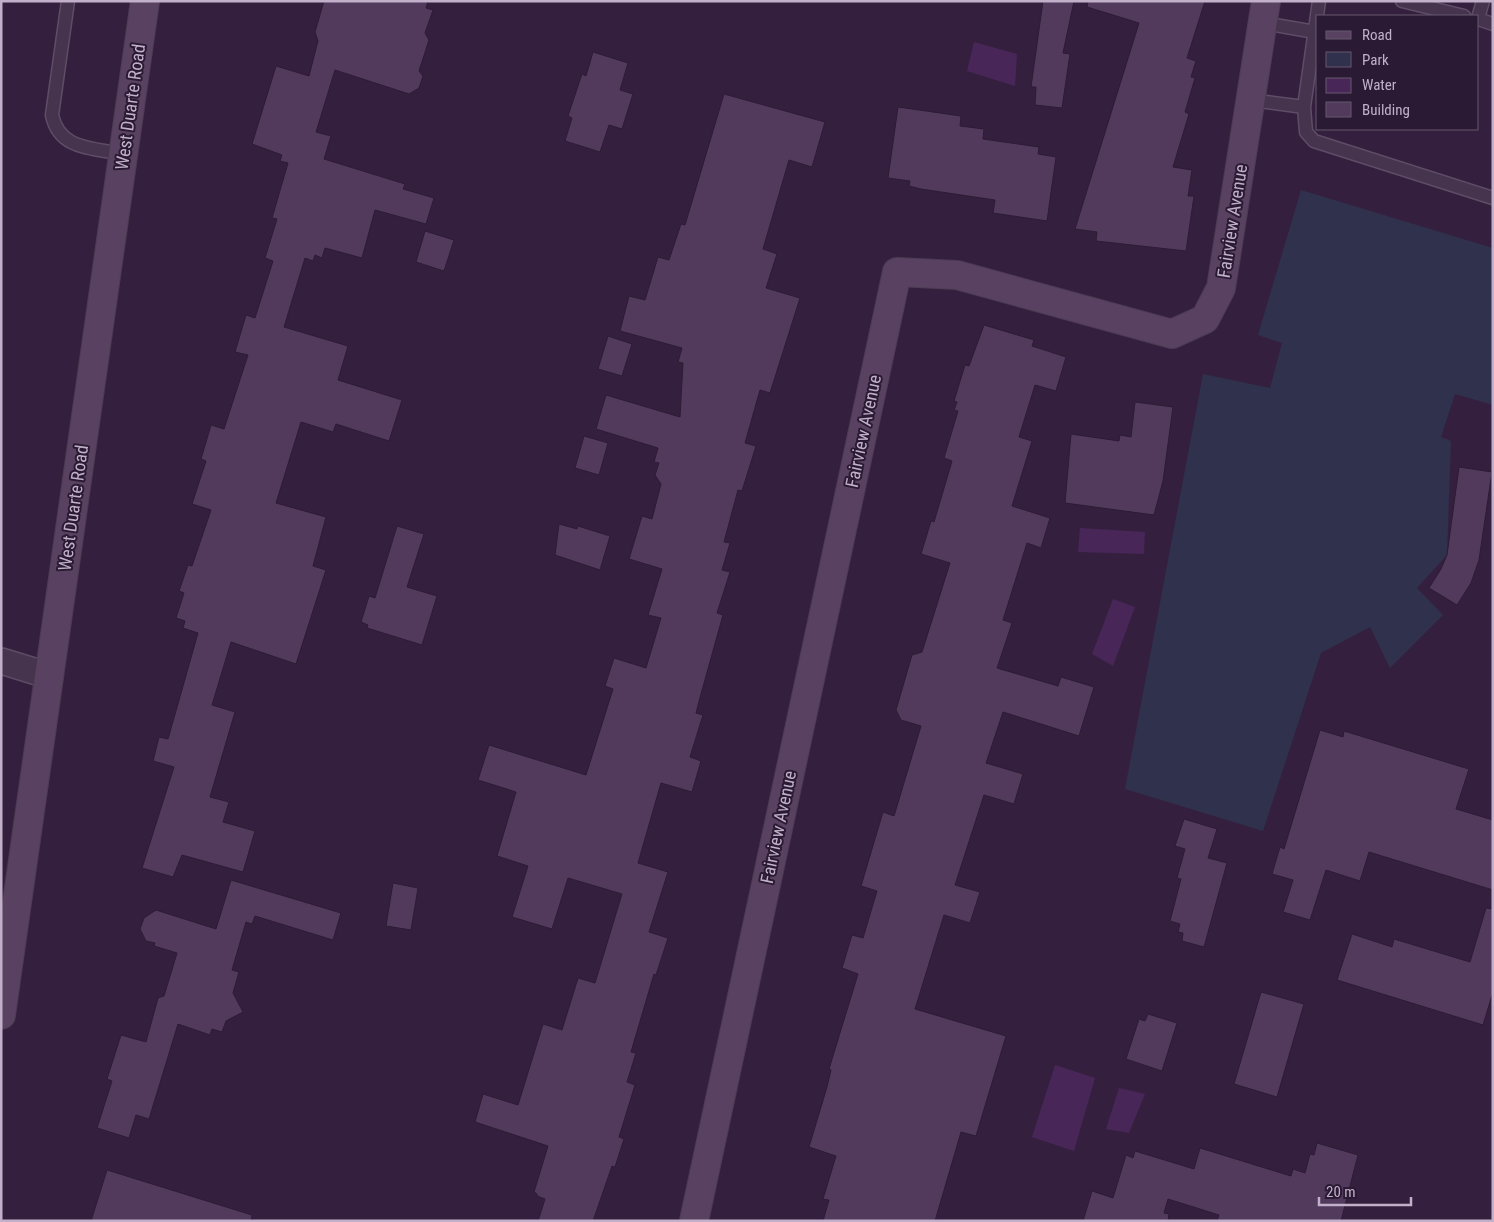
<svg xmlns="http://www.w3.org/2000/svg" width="1494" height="1222" font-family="'Roboto Condensed',sans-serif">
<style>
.green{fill:#30314c}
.water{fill:#482658}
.building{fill:#513a5c;stroke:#2d1c35}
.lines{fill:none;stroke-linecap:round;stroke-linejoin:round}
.lane-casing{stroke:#5e4d66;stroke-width:15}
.street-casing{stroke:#5e4d66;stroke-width:28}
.secondary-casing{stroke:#4c3b54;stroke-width:30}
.lane{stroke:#46344e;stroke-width:12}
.street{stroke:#46344e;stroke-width:25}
.secondary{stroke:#594261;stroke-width:28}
.labels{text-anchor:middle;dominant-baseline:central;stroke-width:4;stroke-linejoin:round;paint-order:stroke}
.street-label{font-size:18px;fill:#c2b0ca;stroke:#2b1a33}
</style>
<rect width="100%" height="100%" fill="#34203e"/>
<path class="green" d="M1301,190l192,58v157l-38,-11 -14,43 10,4 -4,114 -30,33 26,27 -53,53 -20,-41 -49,26 -58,178 -138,-42 78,-415 67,14 12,-45 -24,-8z"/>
<path class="water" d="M974,42l43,12 -2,32 -48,-15z
M1080,528l65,4 -1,22 -66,-2z
M1113,599l22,8 -22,59 -21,-12z
M1055,1065l40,13 -21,73 -42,-14z
M1119,1088l26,6 -16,39 -23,-4z"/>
<path class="building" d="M324,1h104l-2,7 7,2 -8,23 4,7 -10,31 4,5 -4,12 -10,6 -74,-24 -19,62 15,4 -7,23 81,25 -2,5 31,9 -8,26 -51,-14 -13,48 -37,-10 -3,10 -7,-3 -2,6 -8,-3 -21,69 64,19 -10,34 64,20 -13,41 -53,-17 -3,8 -32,-10 -25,81 50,14 -13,49 13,4 -30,94 -65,-22 -19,63 23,7 -25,85 19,5 -6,20 32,9 -12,41 -61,-17 -9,22 -31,-9 32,-101 -21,-6 6,-24 9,2 30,-106 -15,-5 2,-7 -9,-3 8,-25 -5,-2 9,-26 4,1 19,-56 -19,-6 14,-43 -5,-2 10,-34 13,4 24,-74 -13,-3 11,-37 9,3 18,-57 -8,-3 12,-39 -5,-1 16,-55 -8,-2 2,-6 -30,-11 24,-78 33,10 9,-35 -3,-9z
M1043,1h31l-11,52 7,1 -8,54 -27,-3 1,-18h-5z
M1088,1h117l-18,57 9,3 -5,16 4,1 -10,34 4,2 -16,53 19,3 -4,26h6l-8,55 -90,-10 1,-9 -22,-3 64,-206 -52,-16z
M593,52l35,11 -8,27 13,4 -11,35 -13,-4 -9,27 -35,-11 7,-23 -4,-2 14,-42 4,2z
M724,94l101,28 -13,45 -23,-7 -26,89 14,5 -11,34 34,10 -30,95 -10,-3 -15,53 11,3 -14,45 -4,-1 -14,52 6,1 -8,27 8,2 -13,41 6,2 -22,79 -5,19 7,2 -13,42 11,4 -9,31 -31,-9 -23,80 30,9 -19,60 19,6 -12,37 -2,-1 -23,78 5,1 -9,29 8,3 -16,52 5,2 -9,28 -3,-1 -19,55h-55l7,-22 -8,-3v-2l-3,-2 14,-46 -73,-24 8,-28 35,11 25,-81 19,6 16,-52 17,5 27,-89 -54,-16 -16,51 -40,-12 16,-51 -31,-10 19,-64 -38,-12 11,-35 97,30 27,-86 -8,-3 9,-28 32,10 15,-50 -13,-3 14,-46 -33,-10 13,-43 10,3 9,-35 -6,-9 4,-12 -5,-1 4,-14 -62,-19 10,-34 74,22 3,-54 -5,-1 4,-14 -62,-17 9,-35 16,4 13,-43 11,3 12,-36 4,1z
M898,107l63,9 -1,10 24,3 -1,10 56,8 -1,7 18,3 -9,64 -54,-8 2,-13 -74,-11 -12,-3 1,-5 -22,-3z
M425,231l29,9 -10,31 -28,-9z
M984,325l50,15 -2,6 34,11 -10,34 -21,-6 -16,52 13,4 -20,65 38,12 -9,30 -14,-5 -24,77 9,3 -15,45 61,18 3,-9 33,10 -15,49 -76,-24 -17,51 37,11 -9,30 -30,-9 -29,90 25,7 -10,31 -26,-8 -29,94 91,27 -30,100 -15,-4 -26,89h-112l6,-21 -6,-1 13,-43 -27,-9 18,-60 4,-17 -2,-1 29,-95 -16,-6 10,-33 11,3 14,-47 -16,-5 22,-74 11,4 27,-90 -20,-6 -5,-10 16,-55 10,-3 28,-89 -29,-9 10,-33 3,1 18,-61 -8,-3 14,-47 -4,-1 3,-8 -3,-1 11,-36 4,1z
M608,336l24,8 -10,32 -24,-7z
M1135,402l38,5 -10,74 -9,34 -89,-12 6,-69 48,7 1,-6 11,2z
M584,436l24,7 -9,32 -24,-7z
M1459,467l33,5 -13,88 -8,23 -14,22 -28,-17 12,-19 6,-14z
M559,524l18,5 1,-3 32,10 -10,34 -45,-15z
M397,526l27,8 -17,53 30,9 -15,49 -55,-17 1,-3 -7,-3 8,-26 6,2z
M1320,730l23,7 1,-6 125,38 -13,40 37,11v70l-124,-38 -9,29 -34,-11 -16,50 -27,-8 10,-32 -21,-6 8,-27 4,2z
M1184,819l33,10 -9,29 19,5 -23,84 -22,-6 1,-8 -5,-1 2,-8 -10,-3 11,-42 -4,-1 8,-29 -10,-3z
M231,880l110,33 -8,27 -78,-24 -3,8 -6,-2 -14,48 7,2 -6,21 10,19 -17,9 -4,11 -10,-3 -2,6 -32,-11 -29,95 -13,-4 -7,23 -32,-10 15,-47 -5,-2 14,-44 25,7 12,-44 6,-2 13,-43 -23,-7 1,-3 -9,-2 -6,-12 4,-11 12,-8 60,19z
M393,883l25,5 -7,42 -25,-4z
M1486,908l7,1v83l-10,33 -146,-45 15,-46 40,13 2,-8 76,23z
M1261,992l43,12 -27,93 -43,-13z
M1148,1014l29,9 -15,48 -36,-12 13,-40 6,2z
M1317,1143l41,12 -17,66h-124l2,-6 -51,-16 -4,14 5,1 -1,7h-85l9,-30 21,7 13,-43 7,3 2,-7 59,18 6,-21 91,28 2,-7 12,4 5,-19 4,1z
M107,1170l145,45 -1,6h-160z"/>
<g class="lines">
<defs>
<path id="lane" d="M68,1l-16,114c7,35 41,33 71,39
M1402,1l62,15
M1478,18l5,-17
M1478,19l15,5
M1263,23l52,9
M1251,100l53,7 15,-106
M1304,107l2,25 8,9 179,57"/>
<path id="street" d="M1,661l49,15"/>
<path id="secondary" d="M1,1015l144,-1014
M694,1221l203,-949 60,3 215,59 33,-15 16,-31 45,-287"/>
</defs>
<use href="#lane" class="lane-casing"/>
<use href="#street" class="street-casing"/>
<use href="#secondary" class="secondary-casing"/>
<use href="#lane" class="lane"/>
<use href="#street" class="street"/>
<use href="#secondary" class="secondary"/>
</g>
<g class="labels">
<g class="street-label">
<text transform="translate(130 107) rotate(-82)">West Duarte Road</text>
<text transform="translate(1232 221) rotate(-81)">Fairview Avenue</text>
<text transform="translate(863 431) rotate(-78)">Fairview Avenue</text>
<text transform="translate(73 508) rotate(-82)">West Duarte Road</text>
<text transform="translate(778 827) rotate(-78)">Fairview Avenue</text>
</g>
</g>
<rect width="1494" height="1222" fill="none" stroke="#c2b0ca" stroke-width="5"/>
<rect x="1316" y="15" width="162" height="115" fill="#2b1a33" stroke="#67566f"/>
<rect x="1326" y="31" width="25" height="8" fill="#594261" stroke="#67566f"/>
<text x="1362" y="40" font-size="15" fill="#c2b0ca">Road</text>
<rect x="1326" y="52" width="25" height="15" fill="#30314c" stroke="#67566f"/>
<text x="1362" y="65" font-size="15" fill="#c2b0ca">Park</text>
<rect x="1326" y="78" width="25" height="15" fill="#482658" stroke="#67566f"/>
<text x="1362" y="90" font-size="15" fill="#c2b0ca">Water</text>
<rect x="1326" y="102" width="25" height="15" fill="#513a5c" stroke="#67566f"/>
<text x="1362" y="115" font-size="15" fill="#c2b0ca">Building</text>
<path d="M1319 1197v8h92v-8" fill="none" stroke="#c2b0ca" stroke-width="2.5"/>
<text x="1326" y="1197" font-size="15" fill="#c2b0ca" stroke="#2b1a33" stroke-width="4" paint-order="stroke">20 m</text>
</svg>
